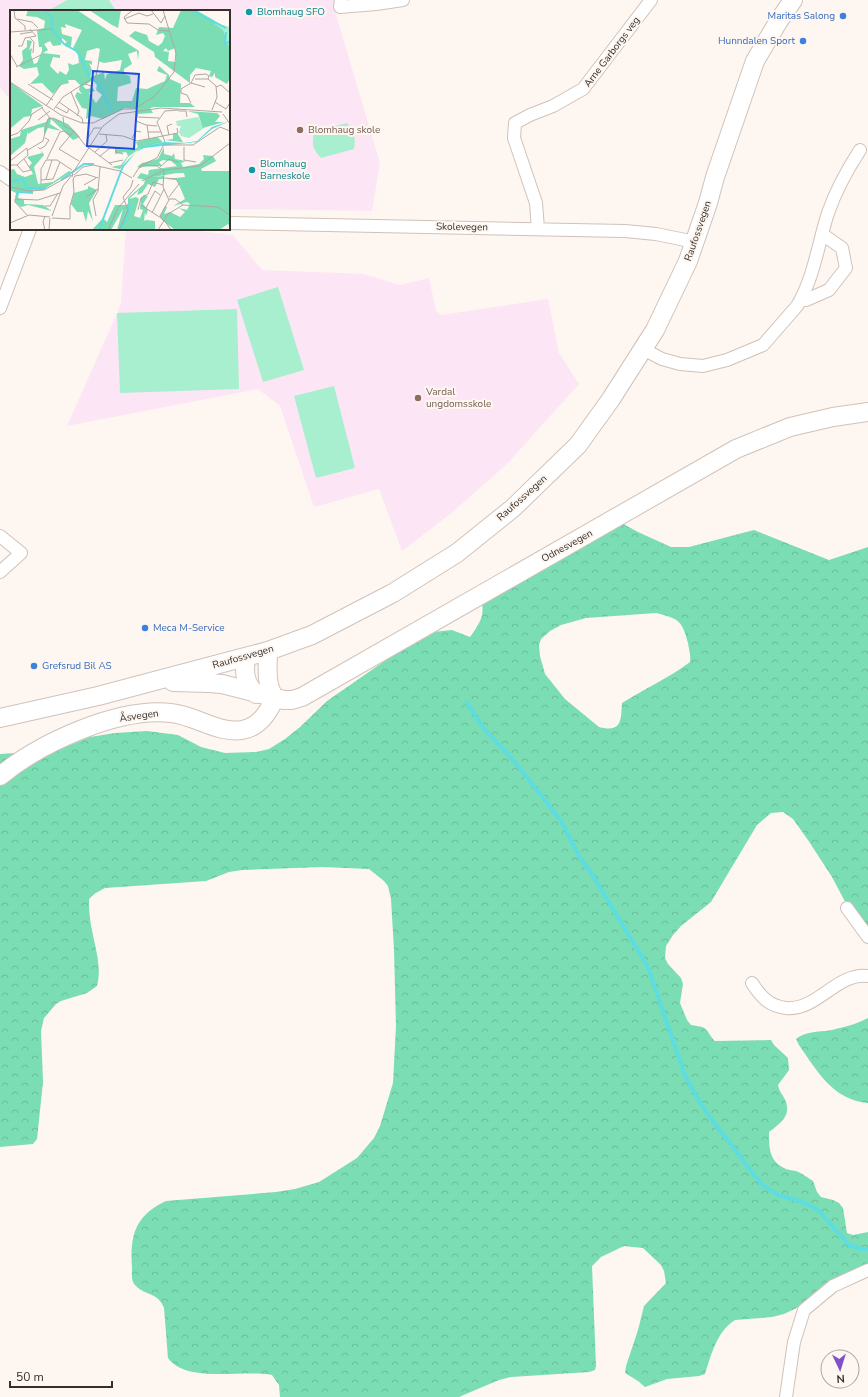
<svg xmlns="http://www.w3.org/2000/svg" width="868" height="1397" font-family="'Nunito Sans',sans-serif">
<style>
.education{fill:#fce6f5}
.grass{fill:#a7efce}
.forest{fill:url(#forest-crowns);fill-rule:evenodd}
.lines{fill:none;stroke-linecap:round;stroke-linejoin:round}
.stream{stroke:#5ddde1;stroke-width:4}
.street-casing{stroke:#d0c2b9;stroke-width:14}
.secondary-casing{stroke:#d0c2b9;stroke-width:20}
.street{stroke:#fff;stroke-width:12}
.secondary{stroke:#fff;stroke-width:18}
.culture-dot{fill:#0f9aa8;stroke:#fef6f0;stroke-width:1.5}
.shop-dot{fill:#3f7fe0;stroke:#fef6f0;stroke-width:1.5}
.education-dot{fill:#8d6e63;stroke:#fef6f0;stroke-width:1.5}
.labels{text-anchor:middle;dominant-baseline:central;stroke-width:4;stroke-linejoin:round;paint-order:stroke}
.culture-label{font-size:10px;fill:#0d838f;stroke:#fef6f0;text-anchor:start}
.shop-label{font-size:10px;fill:#366cbe;stroke:#fef6f0;text-anchor:end}
.street-label{font-size:10px;fill:#35302c;stroke:#fef6f0}
.education-label{font-size:10px;fill:#785e54;stroke:#fef6f0;text-anchor:start}
.inset-river{fill:none;stroke:#5ddde1;stroke-width:2}
.inset-road{fill:none;stroke:#aea7a2;stroke-width:1}
.view{fill:#1d4ed8;fill-opacity:0.15;stroke:#1d4ed8;stroke-width:2}
.inset-edge{fill:none;stroke:#35302c;stroke-width:2}
</style>
<defs>
<pattern id="forest-crowns" width="20" height="18" patternUnits="userSpaceOnUse"><rect width="20" height="18" fill="#7addb3"/><path d="M2 6a3 3 0 1 1 6 0M12 15a3 3 0 1 1 6 0" fill="none" stroke="#6abe9a"/></pattern>
</defs>
<rect width="100%" height="100%" fill="#fef6f0"/>
<path class="education" d="M0,0h335v11l45,152 -8,48 -143,-2v-198h-218v86h-3l-8,-9z
M126,229h56l51,6 29,35 102,4 36,11 29,-7 7,33 5,4 107,-16 11,54 20,31 -71,79 -55,49 -51,39 -23,-62 -65,18 -34,-101 -22,-17 -191,37 54,-122z"/>
<path class="grass" d="M67,0h42l7,11h-68z
M347,123c7,10 9,13 7,26l-33,9c-9,-10 -9,-13 -7,-26z
M278,287l26,83 -41,12 -26,-82z
M237,309l2,80 -119,4 -3,-80z
M334,386l21,82 -39,10 -22,-82z"/>
<path class="forest" d="M616,520l22,12 33,15h18l65,-17 75,30 39,-13v387l-18,-23 -18,-34 -24,-37 -15,-21 -10,-7 -12,1 -14,12 -46,77 -30,24 -8,9 -7,11 -1,12 3,6 13,14 2,6 -3,19 7,17 4,5c4,1 10,1 13,3 5,3 6,9 11,13l56,-1 3,5 14,13 1,12 -11,15c1,7 6,11 8,17 5,15 -7,22 -17,30 0,15 0,29 15,36 3,2 8,2 12,3 6,2 12,7 17,10l4,11 4,5 12,3 6,3 4,5 4,25 6,2 15,-3v38l-55,30 -29,14 -12,3 -37,3c-18,11 -24,35 -30,54l-6,2 -32,3 -22,8 -7,-6 -13,-8 1,-7 12,-36 6,-24 22,-23 -2,-12 -3,-6 -18,-17 -19,-2 -23,11 -9,9 4,100 -1,4 -6,2 -78,5 -12,3 -40,17h-179l-1,-12 -7,-10c-27,-6 -86,9 -104,-17l-4,-50c-6,-16 -18,-12 -28,-22 -5,-4 -4,-12 -4,-17 -2,-33 2,-53 34,-68l110,-9 19,-3 24,-7 38,-24 17,-20 6,-12 13,-43 3,-57 -2,-76 -3,-51 -3,-13 -4,-5 -15,-12 -46,-2 -81,3 -13,2 -23,9 -101,7 -11,6 -5,5c0,6 0,12 1,19 2,21 13,46 7,68l-10,7 -26,8 -5,3 -12,14 -3,13 2,51 -6,57 -4,5 -33,3v-393l46,-3 19,-4 25,-10 25,-4 32,-2 31,4 23,12 24,6 31,-1 13,-3 16,-10 15,-12 27,-26 62,-43 33,-20 11,-6 19,-2 18,7c15,-21 14,-23 10,-49l24,-13 14,-12 23,-12zM656,613c23,6 26,7 32,30 1,7 3,12 2,19 -21,16 -46,27 -68,41 -1,17 0,30 -23,24l-34,-28 -20,-25 -5,-18 -1,-11 2,-6 9,-8 11,-6 25,-7z
M868,1018v85c-35,-3 -51,-32 -69,-58l-3,-6c9,-8 24,-7 36,-9 12,-3 25,-6 36,-12z"/>
<g class="lines">
<path class="stream" d="M467,703l17,26 30,32 47,60 19,37 12,16 56,93 37,109 16,28 15,21 46,60 16,10 25,7 16,9 30,34 12,4h7"/>
<defs>
<path id="street" d="M341,0l-1,7 36,-3 27,-4
M0,172l11,8
M229,223l396,8 31,3 39,8
M538,229l-2,-26 -22,-65 1,-15 15,-8 23,-9 30,-17 68,-89
M801,300h5l23,-10 17,-22 -4,-20 -20,-14
M0,308l30,-79
M643,349l19,10 18,5 23,2 24,-6 36,-15 34,-39c17,-28 21,-62 31,-93 8,-23 19,-43 32,-63
M0,536l21,17 -21,19
M847,908l21,29
M752,983c9,14 17,23 34,25 31,3 51,-36 82,-32
M786,1397l8,-55 10,-32 29,-24 35,-16"/>
<path id="secondary" d="M268,651c0,15 -3,34 7,47
M246,657c-2,14 -2,26 10,37
M173,682l36,1 13,1 62,16h8l10,-3 434,-248 54,-22 43,-10 35,-5
M0,718l98,-22 170,-45 44,-16 81,-42 64,-40 56,-45 65,-63 33,-46 44,-69 33,-69 20,-58 7,-26 40,-116 23,-39 15,-22
M0,776c40,-33 118,-69 171,-63 23,2 48,21 71,17 17,-3 26,-17 33,-32"/>
</defs>
<use href="#street" class="street-casing"/>
<use href="#secondary" class="secondary-casing"/>
<use href="#street" class="street"/>
<use href="#secondary" class="secondary"/>
</g>
<g class="culture-dot">
<circle cx="249" cy="12" r="4"/>
<circle cx="252" cy="170" r="4"/>
</g>
<g class="shop-dot">
<circle cx="843" cy="16" r="4"/>
<circle cx="803" cy="41" r="4"/>
<circle cx="145" cy="628" r="4"/>
<circle cx="34" cy="666" r="4"/>
</g>
<g class="education-dot">
<circle cx="300" cy="130" r="4"/>
<circle cx="418" cy="398" r="4"/>
</g>
<g class="labels">
<g class="culture-label">
<text x="257" y="12">Blomhaug SFO</text>
<text x="260" y="164">Blomhaug<tspan x="260" dy="12">Barneskole</tspan></text>
</g>
<g class="shop-label">
<text x="835" y="16">Maritas Salong</text>
<text x="795" y="41">Hunndalen Sport</text>
<text x="153" y="628" text-anchor="start">Meca M-Service</text>
<text x="42" y="666" text-anchor="start">Grefsrud Bil AS</text>
</g>
<g class="street-label">
<text transform="translate(612 52) rotate(-53)">Arne Garborgs veg</text>
<text transform="translate(462 227) rotate(1)">Skolevegen</text>
<text transform="translate(698 231) rotate(-71)">Raufossvegen</text>
<text transform="translate(522 498) rotate(-42)">Raufossvegen</text>
<text transform="translate(567 546) rotate(-29)">Odnesvegen</text>
<text transform="translate(243 657) rotate(-16)">Raufossvegen</text>
<text transform="translate(139 716) rotate(-8)">Åsvegen</text>
</g>
<g class="education-label">
<text x="308" y="130">Blomhaug skole</text>
<text x="426" y="392">Vardal<tspan x="426" dy="12">ungdomsskole</tspan></text>
</g>
</g>
<g transform="translate(10 10)">
<rect width="220" height="220" fill="#fef6f0"/>
<path d="M188,107l6,11 -15,10 -8,-2 -2,-4 2,-6h-4l-1,-5z" fill="#a7efce"/>
<path d="M18,0h49l62,41 -1,9 -1,-9 -9,3 4,10 -8,5v5l6,2 1,7 -13,4 -1,14h15l4,-13 11,1 18,-8 2,-6 -10,-4 2,-5 10,9 1,4 11,5 -1,19h10l5,4h-41l-4,1 3,5 -15,1 -1,-5 -12,-1 -22,11 -12,-3 -5,3 1,-10 -5,-1 -7,-12 2,-4 5,2 -3,-4 1,-5 -5,-5h-7l1,3 -8,2 -8,9 -11,-11 -12,1 9,-9 -2,-8 -13,2 -5,-3 4,-6 -1,-9 5,-4v-7l5,1 -3,9 3,-2 -1,7 3,9 3,-1 5,-12v-4h-3l-2,-17 7,-2 1,-7 -8,-4 -11,-1zM55,14l17,6 -9,18 5,7 1,8 -6,2 -5,-2 1,7 -3,5 -6,-4 -2,3 -8,-8 3,-9 7,1v-3l-17,-2 5,-3 -4,-6 6,-3 3,5 8,-1 1,-7 5,4 -2,1 1,4 5,-1 1,-9 -10,-3 -1,-7 5,1zM87,38l3,1 -2,12 6,2 18,-3 -2,10 -13,4 -2,6 -1,-8 -14,6 2,-8 -3,-7 3,2v-4l-7,-1 2,-9zM83,70l4,4 -1,6 6,5 -6,8 -7,-10 6,-2 -2,-3 -7,1 -3,-3zM79,0h32l-3,18 -6,-3zM171,0h15l19,11v3l14,9 -3,9 4,4v32l-3,6 -12,-7v-4l-3,4 -3,-1 2,-5 -15,-3 -6,7v8l-35,-26 -1,-5 -25,-16 6,-5 12,4 2,6 9,5 4,-3 3,-7 -2,-3 -7,2 3,-8 14,1zM156,38l2,3 7,-3 1,14 -8,-1 1,-9 -6,-1zM0,72l33,24 -11,3 -1,7 -7,1 -13,11zM177,101l30,2 3,3 -5,6h9l-21,6 -5,-14zM39,107l19,7 12,13 -7,3 -22,-21 -1,5 11,7 -13,-3 -4,8v-9l-6,1 -10,6v-3l-3,12 -15,13v-17l10,-3 1,-6 25,-8zM167,123l6,9 5,1 -23,-3 8,-1v-5zM147,127l6,5 -23,6 -12,9 -8,12 -9,-2 10,-2 7,-9 -2,-4 -11,2v-5l18,1 5,-3 -2,-5zM154,137v7l8,2 2,-3 1,6 11,2 -5,2 2,4 16,-3 5,-5 -1,-4 10,1 3,5 -15,8 1,2h28v55l-2,-2 -9,6h-44l-13,-10 -2,-4 5,-10 2,1 -3,7 6,-2 10,5 5,-5 -6,-4 8,2 3,-6 -3,-2 -14,4 12,-7 -8,-19 -11,-1 19,-2 -1,-4h-7l-24,4 11,-1 1,3h-6l-4,8 -7,-3 -6,9 -5,2 2,-5 -10,9 7,-2 3,2 -5,17 6,2 3,-8 -3,-1 1,-11 3,-3 4,1 -5,8 5,6 -2,6 -1,-4 -1,9 -5,2 7,-3 9,1v8l-38,1 6,-21 -12,21h-19l11,-12 4,4 8,-17h13v-7l16,-14 1,-4 -8,-2 4,-5 7,2 1,-5 28,-4 -6,-5 -8,-1 -4,2 3,4 -25,1 5,-4 16,-4zM31,140l3,5 -10,12 4,17 15,-2 16,-11 2,1 -28,18h-10v4l-14,-1 -1,5 6,2v4l19,1 9,6 -24,-6 -7,2 -6,-5 1,-9 -6,-3v-20l4,-1 3,5 8,3 8,-3 -4,-8 3,-3 -5,-6 15,-4zM78,176l9,4 -8,13 4,18 -5,-10 -2,11 -3,-10h-6l-6,-8 3,-11 14,-4z" fill="#7addb3" fill-rule="evenodd"/>
<path d="M204,13l16,4 -1,20 -6,-17z" fill="#a7efce"/>
<path d="M220,111l-18,8 -15,13 -53,6 -8,4 -13,16 -2,-1 20,-20 23,-5 20,1 13,-2 15,-14z" fill="#5ddde1"/>
<path class="inset-river" d="M35,0l7,9v10l12,15 14,8 12,26M172,1h11l33,17M216,22l-1,11 4,-1M83,69l7,8 11,23M51,170l23,-16h10M0,172l13,-3 4,9h19M6,188l2,-6h14M111,218l7,-15v-9M89,220l24,-64"/>
<path class="inset-road" d="M4,0l1,8 10,8v4M123,0l-9,7 3,6 22,1 9,6 11,1M141,0l10,13 4,-7M7,9l15,3 6,6M114,9l15,-6 8,3 6,-2M0,22l42,-3M10,24l12,-2M20,28l4,4 -1,11M8,36h4l3,-8 11,-2 -6,-7M0,44l7,12M6,57l25,-12M185,69h13l8,7 1,11 -5,13M0,72l51,33 21,8h11l30,-14h11l21,-13 19,-24 2,-19 -13,-43M181,73l14,4M18,74l25,16M75,74l6,2 1,11M206,77l5,-2 9,8M61,82l8,19 -2,5M49,92l23,16 1,5M205,92l11,7 4,-6M181,93l-4,-8 -6,-2v-4l10,-6 4,-8 11,-1 3,2 -1,3M36,96l15,-22M46,97l11,6 2,-4M32,98l8,10M44,99l9,-12 33,-21 3,-15M169,101h7l1,6M128,102l-2,9 10,4 11,1M213,104l7,10M53,107l1,9 10,5 11,14 27,20M128,107l21,1M28,110l12,-9M137,115l2,14M64,121l-15,18 20,12M138,122h13M89,124l24,2 14,5 41,-8 -1,-5M159,125l-2,-9 5,-2M0,126l8,-3 11,-12 3,-7 11,-7M78,128l6,-10h7M122,128l4,-7 5,1M155,132l-8,-20 8,-11 14,-1M153,135h30l27,-18 10,4M28,137l2,2 5,-3 4,-6 -4,-2M174,137v13l12,2M18,140l15,-9 5,-22 5,-1 9,4M85,142l12,-11 -1,-6M90,146l10,-8h6v4l7,2M37,149l13,-27 4,-1 6,4M0,151l17,-13 1,7 -11,10h-7M99,153l14,-3M7,155l6,7 8,-2 -7,-11M150,157l9,-8 9,3M129,158l7,-3 11,1 7,5 -1,16 6,13 -9,16 3,4M62,164l31,-48 16,-12 42,-6 61,4M64,165l9,-8 10,-2 27,6 12,7M123,167l7,-11 17,-8 6,-12M155,168l11,1 3,5 -10,13M36,169l6,-19M31,170l12,-1 7,-17M132,171l22,-11 36,-4 30,-23M31,174v-15l5,-9h11l15,10M74,175l12,-7M0,177l20,4 14,-1 27,-15M76,187l12,-8M159,189h6l8,6 35,2 12,8M131,195l20,13M35,196h5l8,-13M136,198l9,-17 5,4M128,200l3,-12 7,-4 5,-12 10,3M142,203l12,-24M18,206l-13,-14v-3l23,1 22,-7M42,206l11,-30 10,-12 -1,3M86,206l-3,-16 5,-9 2,-24M42,208l18,1v-13l4,-14 -1,-13 2,-3 11,-2 12,4M154,210l7,10M0,213l19,-8 21,2M35,220l-2,-8 2,-6M39,220l1,-12M98,220l10,-22 21,-24M109,220l9,-20 -5,-13 8,-10 2,-7M148,220l10,-16 15,-9"/>
<path class="view" d="M83,61l46,3 -5,75 -47,-3z"/>
<rect width="220" height="220" class="inset-edge"/>
</g>
<g transform="translate(840 1369) rotate(176)"><circle r="19" fill="#fef6f0" stroke="#aea7a2"/>
<path d="M0-3L7 15L0 10L-7 15Z" fill="#7f50c8"/>
<text y="-6" font-size="11" font-weight="bold" text-anchor="middle" fill="#35302c">N</text>
</g>
<path d="M10 1381v6h102v-6" fill="none" stroke="#35302c" stroke-width="2"/>
<text x="16" y="1381" font-size="12" fill="#35302c" stroke="#fef6f0" stroke-width="3" paint-order="stroke">50 m</text>
</svg>
